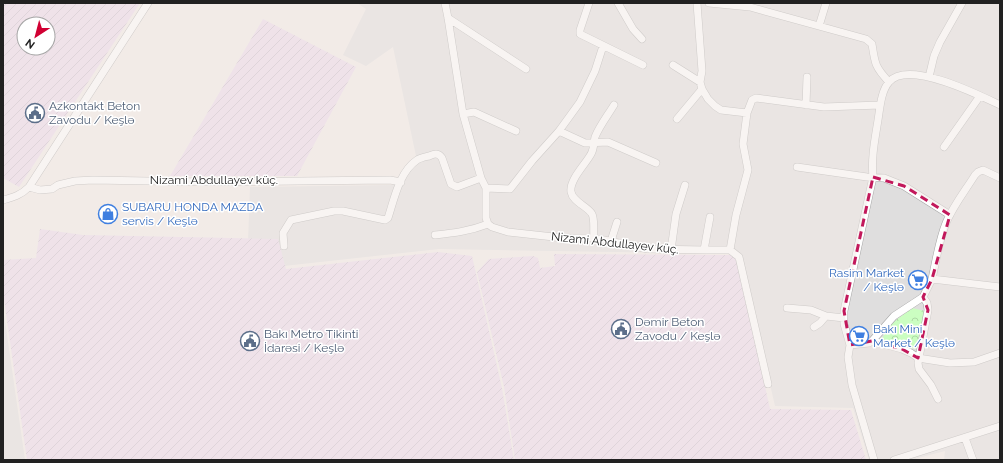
<svg xmlns="http://www.w3.org/2000/svg" width="1003" height="463" font-family="Raleway,sans-serif">
<style>
.residential{fill:#dfdede}
.industrial{fill:url(#industrial-furrows);fill-rule:evenodd}
.park{fill:url(#park-crowns)}
.lines{fill:none;stroke-linecap:round;stroke-linejoin:round}
.street-casing{stroke:#a5a5a5;stroke-width:8}
.street{stroke:#fff;stroke-width:7}
.marked{fill:none;stroke:#c2185b;stroke-width:3;stroke-dasharray:8 5;stroke-linejoin:round}
.labels{text-anchor:middle;dominant-baseline:central;stroke-width:3;stroke-linejoin:round;paint-order:stroke}
.service-label{font-size:12px;fill:#4e5e75;stroke:#fff;text-anchor:start}
.street-label{font-size:12px;fill:#212121;stroke:#fff}
.shop-label{font-size:12px;fill:#366cbe;stroke:#fff;text-anchor:start}
</style>
<defs>
<pattern id="industrial-furrows" width="10" height="10" patternUnits="userSpaceOnUse"><rect width="10" height="10" fill="#ead8eb"/><path d="M-1 1l2-2M0 10L10 0M9 11l2-2" fill="none" stroke="#c8b9c9"/></pattern>
<pattern id="park-crowns" width="20" height="18" patternUnits="userSpaceOnUse"><rect width="20" height="18" fill="#cbfec1"/><path d="M2 6a3 3 0 1 1 6 0M12 15a3 3 0 1 1 6 0" fill="none" stroke="#aed9a6"/></pattern>
</defs>
<rect width="100%" height="100%" fill="#f2ebe7"/>
<path class="residential" d="M357,3h643v457h-56l1,-9 -35,9h-41l-16,-52 -78,-2 -35,-152 -301,-5 -192,21 3,-83 145,-2 5,-9 16,-20 -23,-109 -27,19 -23,-11 23,-46z
M3,307l22,153h-22z"/>
<path class="industrial" d="M3,3h137l-121,184 -16,-9zM24,24h24v24h-24z
M263,19l93,48 -59,109h-127z
M40,229l43,6 195,4 8,30 152,-17 34,4 30,132 12,72h-487l-24,-167v-33l33,-2z
M554,254l181,1 2,3 33,151 81,1 15,50h-351l-11,-73 -27,-115 12,-13 44,-3 5,2 2,10 15,-2z"/>
<path class="park" d="M912,308l13,3 -9,38 -35,-9 10,-16z"/>
<g class="lines">
<defs>
<path id="street" d="M445,3l3,15 15,96 18,64 5,10v30l2,6 4,3 16,5 55,6h31l54,11 56,1h26
M589,3l-9,27v4l63,31
M618,3l15,26 9,10
M697,3l5,68 -2,11 2,7 6,10 7,7 6,4 26,3
M709,3l41,4 116,32 6,5c3,20 3,23 17,38
M448,18l78,51
M819,26l7,-23
M673,65l27,17
M929,77l5,-21 6,-14 22,-39
M806,105l1,-28
M463,114l11,-2 42,19
M677,119l25,-30
M559,131l26,12 23,-1 48,21
M944,147l36,-51
M797,167l70,10 17,1 20,8 46,29
M29,187l11,3 12,-1 6,-4 17,-4 18,-1 111,2 186,-2 11,2
M486,188l24,1 22,-28 27,-30 21,-29 15,-31 8,-25
M3,200c11,-3 18,-5 26,-13l119,-184
M435,235c19,-2 35,-4 53,-11
M594,238c-1,-7 1,-18 -2,-24 -5,-8 -19,-12 -21,-22 -2,-13 17,-30 21,-40 2,-5 2,-11 3,-15 5,-12 13,-22 19,-32
M611,241l6,-19
M284,246l-1,-13 8,-13 43,-9h9l42,9 3,-2c6,-18 11,-46 29,-58 3,-2 8,-3 12,-4 5,-2 9,-4 13,2l9,26 6,3 24,-9
M671,250l5,-36 9,-29
M704,250l6,-33
M932,279c4,-18 7,-39 14,-56 7,-17 19,-32 29,-48l3,-3 5,-2 17,8
M923,297l4,6 1,7 -10,53 1,6 12,16 7,14
M787,308l24,2 15,6 18,2
M814,327l6,-4 6,-7
M872,341l30,8 9,4 7,5 32,5 24,-1 26,-9
M850,345l19,-2 3,-2 22,-25 29,-19 9,-18 68,8
M768,384l-29,-127 -9,-7 6,-35 12,-45 -5,-26 4,-31 5,-13 4,-2 68,9 56,-2
M965,438l8,22
M874,460l-22,-75 -4,-28 2,-12 -6,-21v-13l29,-134c-2,-19 2,-38 5,-57 2,-12 3,-29 11,-38 19,-23 90,13 111,23
M894,460l106,-34"/>
</defs>
<use href="#street" class="street-casing"/>
<use href="#street" class="street"/>
</g>
<path d="M0 0H1003V463H0ZM873,177l31,9 46,29 -18,64 -9,18 5,13 -10,48 -16,-9 -30,-8 -22,4 -6,-34z" fill="#f2ebe7" fill-opacity=".55" fill-rule="evenodd"/>
<path class="marked" d="M873,177l31,9 46,29 -18,64 -9,18 5,13 -10,48 -16,-9 -30,-8 -22,4 -6,-34z"/>
<defs>
<symbol id="civic-ring" viewBox="-11 -11 22 22"><circle r="9.5" fill="#fff" stroke="#5c6f8a" stroke-width="1.5"/><path d="M-.6-6.5H3V-4.5H.6V-3L4-1V1h2V6H-6V1h2V-1L-.6-3ZM-1.2 2.5V6h2.4V2.5Z" fill="#5c6f8a"/></symbol>
<symbol id="shop-ring" viewBox="-11 -11 22 22"><circle r="9.5" fill="#fff" stroke="#3f7fe0" stroke-width="1.5"/><path d="M-5-2.5h2.3a2.7 3.5 0 0 1 5.4 0H5L5.5 6h-11ZM-1.5-2.5h3a1.5 2.3 0 0 0-3 0Z" fill="#3f7fe0"/></symbol>
<symbol id="supermarket-ring" viewBox="-11 -11 22 22"><circle r="9.5" fill="#fff" stroke="#3f7fe0" stroke-width="1.5"/><path d="M-6-5.5h2.5l.6 2H6L4.5 2H-2.5L-4.4-4H-6ZM-1.5 3.2a1.3 1.3 0 1 0 .1 0ZM3 3.2a1.3 1.3 0 1 0 .1 0Z" fill="#3f7fe0"/></symbol>
</defs>
<g fill-rule="evenodd">
<use href="#civic-ring" x="24" y="102" width="22" height="22"/>
<use href="#shop-ring" x="97" y="203" width="22" height="22"/>
<use href="#supermarket-ring" x="907" y="269" width="22" height="22"/>
<use href="#civic-ring" x="610" y="318" width="22" height="22"/>
<use href="#supermarket-ring" x="848" y="325" width="22" height="22"/>
<use href="#civic-ring" x="239" y="330" width="22" height="22"/>
</g>
<g class="labels">
<g class="service-label">
<text x="49" y="106">Azkontakt Beton<tspan x="49" dy="14">Zavodu / Keşlə</tspan></text>
<text x="635" y="322">Dəmir Beton<tspan x="635" dy="14">Zavodu / Keşlə</tspan></text>
<text x="264" y="334">Bakı Metro Tikinti<tspan x="264" dy="14">İdarəsi / Keşlə</tspan></text>
</g>
<g class="street-label">
<text x="214" y="180">Nizami Abdullayev küç.</text>
<text transform="translate(615 243) rotate(6)">Nizami Abdullayev küç.</text>
</g>
<g class="shop-label">
<text x="122" y="207">SUBARU HONDA MAZDA<tspan x="122" dy="14">servis / Keşlə</tspan></text>
<text x="904" y="273" text-anchor="end">Rasim Market<tspan x="904" dy="14">/ Keşlə</tspan></text>
<text x="873" y="329">Bakı Mini<tspan x="873" dy="14">Market / Keşlə</tspan></text>
</g>
</g>
<rect width="1003" height="463" fill="none" stroke="#212121" stroke-width="8"/>
<g transform="translate(36 36) rotate(216)"><circle r="19" fill="#ffffff" stroke="#a6a6a6"/>
<path d="M0-3L7 15L0 10L-7 15Z" fill="#d10033"/>
<text y="-6" font-size="11" font-weight="bold" text-anchor="middle" fill="#212121">N</text>
</g>
</svg>
